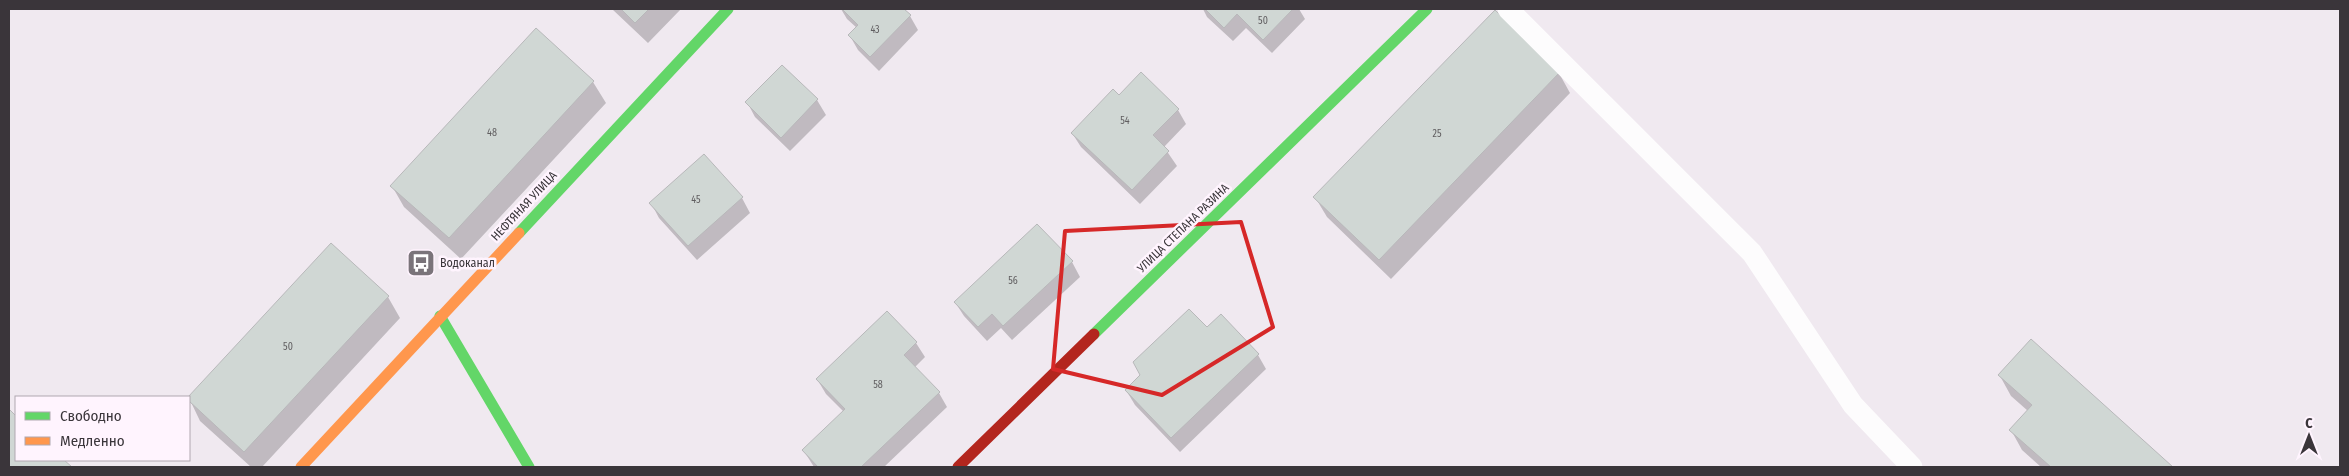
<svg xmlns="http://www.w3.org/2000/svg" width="2349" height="476" font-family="'Fira Sans Condensed',sans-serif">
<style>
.shadow{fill:#0003}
.building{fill:#d0d7d4;stroke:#b8b8ba}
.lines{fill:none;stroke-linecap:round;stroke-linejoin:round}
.lane{stroke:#fdfcfd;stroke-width:21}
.fast{stroke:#63d668;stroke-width:11}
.slow{stroke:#ff974d;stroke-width:11}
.jam{stroke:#b3261e;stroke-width:11}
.marked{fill:none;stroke:#d62828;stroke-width:4;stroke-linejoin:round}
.labels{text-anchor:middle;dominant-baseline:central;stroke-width:5;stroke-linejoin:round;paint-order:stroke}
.number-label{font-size:10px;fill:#605e60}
.street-label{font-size:12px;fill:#3a353a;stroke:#fff4fe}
.poi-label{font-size:12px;fill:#3a353a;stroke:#fff4fe;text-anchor:start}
</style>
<rect width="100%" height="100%" fill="#f0e9f0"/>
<path class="shadow" d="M612,9h69l-33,34z
M841,9h62l7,7 8,14 -39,41 -21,-21 -8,-14 7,-8 -10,-9z
M1203,9h96l6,10 -33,34 -26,-25 -13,13 -26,-24z
M536,29l57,53 13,21 -145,156 -57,-52 -12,-21z
M782,66l35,34 9,15 -36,36 -35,-34 -8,-15z
M1559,73l11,20 -179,186 -64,-62 -12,-20z
M1120,97l58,13 8,14 -22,23 13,19 -37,38 -59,-57 -9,-14z
M704,156l38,42 8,15 -53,47 -38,-42 -8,-15z
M1072,262l8,15 -68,63 -11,-12 -14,13 -23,-25 -9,-14z
M388,297l12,21 -138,149h-11l-51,-46 -11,-23z
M887,312l29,31 9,14 -10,10 24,26 8,14 -63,60h-70l-10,-16 40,-39 -18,-18 -9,-15z
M1207,329l51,26 8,14 -86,83 -45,-47 -9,-15z
M2031,341l140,126h-130l-19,-17 -11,-20 17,-19 -17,-15 -11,-20z
M9,411l7,6v43h46l9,7h-62z"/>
<path class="building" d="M621,9h28l-14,14z
M842,9h62l7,6 -41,42 -22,-22 10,-10z
M1205,9h88l-30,31 -26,-26 -13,14z
M1495,10l65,62 -181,188 -66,-63z
M536,28l58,53 -145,157 -59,-52z
M782,65l36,34 -37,39 -36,-36z
M1141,72l38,37 -26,26 16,16 -37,39 -61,-57 42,-44 6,6z
M704,154l39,43 -55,49 -39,-43z
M1037,224l36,37 -70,65 -11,-12 -14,13 -24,-25z
M331,243l58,53 -145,156 -55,-51 -1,-4z
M1189,309l18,18 14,-13 38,40 -88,84 -46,-48 15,-15 -7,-13z
M887,311l30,31 -13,13 36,37 -79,75h-43l-16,-17 43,-41 -29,-30z
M2031,339l142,128h-122l-42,-37 23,-25 -34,-30z
M9,409l7,7v44h48l8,7h-63z"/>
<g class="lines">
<path class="lane" d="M1508,9l244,244 101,152 59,62"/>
<path class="fast" d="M519,233l209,-224
M440,316l89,151
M1094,334l333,-325"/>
<path class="slow" d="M301,467l218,-234"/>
<path class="jam" d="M958,467l136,-133"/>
</g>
<path class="marked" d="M1241,222l32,105 -111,68 -109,-26 12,-138z"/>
<defs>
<symbol id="bus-square" viewBox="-11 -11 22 22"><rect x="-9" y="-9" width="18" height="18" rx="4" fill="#7a747a" stroke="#fff4fe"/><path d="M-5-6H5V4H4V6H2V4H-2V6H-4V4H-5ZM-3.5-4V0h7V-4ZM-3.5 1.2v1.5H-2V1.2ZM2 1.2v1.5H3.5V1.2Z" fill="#fff"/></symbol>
</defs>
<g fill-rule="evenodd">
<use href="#bus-square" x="405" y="247" width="32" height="32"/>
</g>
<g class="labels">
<g class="number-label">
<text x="1263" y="21">50</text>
<text x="875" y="30">43</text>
<text x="1125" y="121">54</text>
<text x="492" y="133">48</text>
<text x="1437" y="134">25</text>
<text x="696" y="200">45</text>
<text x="1013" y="281">56</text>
<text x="288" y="347">50</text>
<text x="878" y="385">58</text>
</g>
<g class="street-label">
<text transform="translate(524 206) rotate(-47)">НЕФТЯНАЯ УЛИЦА</text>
<text transform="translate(1183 228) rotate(-44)">УЛИЦА СТЕПАНА РАЗИНА</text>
</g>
<g class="poi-label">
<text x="440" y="263">Водоканал</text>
</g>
</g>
<rect width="2349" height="476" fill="none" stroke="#3a353a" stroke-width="20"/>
<rect x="15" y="396" width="175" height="65" fill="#fff4fe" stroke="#b0a8b0"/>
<rect x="25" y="412" width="25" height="8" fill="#63d668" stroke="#b0a8b0"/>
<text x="60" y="421" font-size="15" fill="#3a353a">Свободно</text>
<rect x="25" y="437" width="25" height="8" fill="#ff974d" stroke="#b0a8b0"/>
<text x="60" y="446" font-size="15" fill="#3a353a">Медленно</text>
<g transform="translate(2309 436)" stroke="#fff4fe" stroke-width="4" paint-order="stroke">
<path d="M0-4L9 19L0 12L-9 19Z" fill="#3a353a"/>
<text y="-8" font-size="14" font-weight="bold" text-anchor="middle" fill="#3a353a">С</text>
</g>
</svg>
